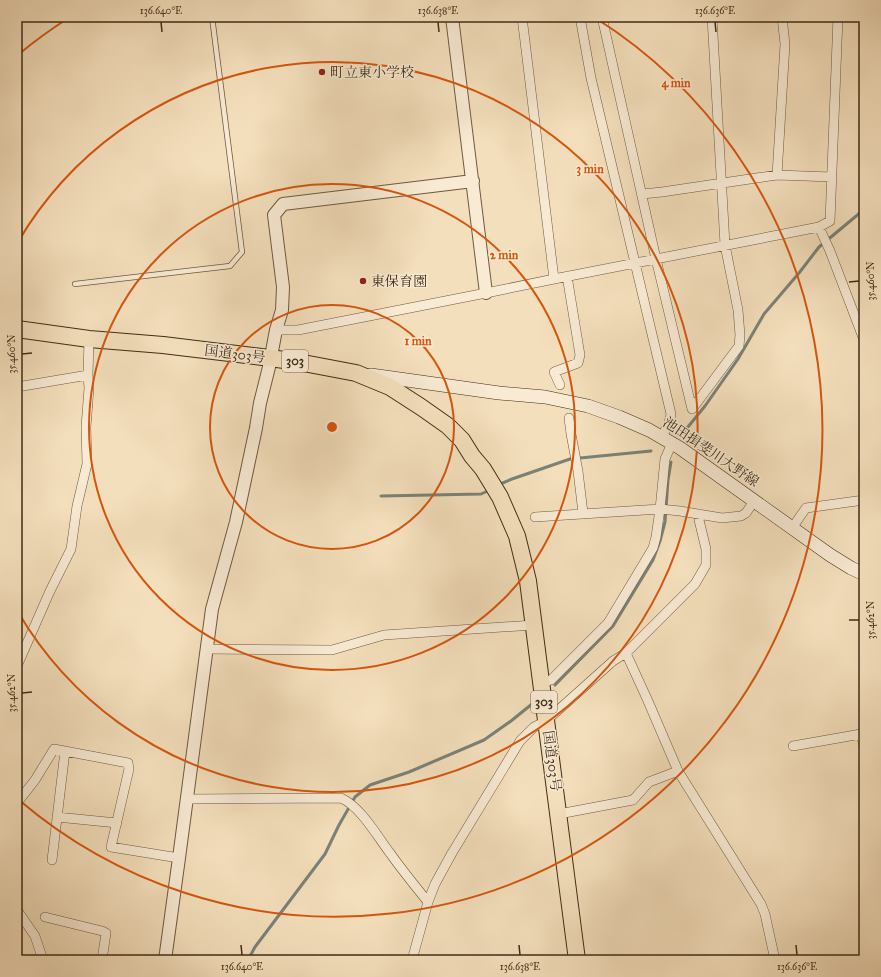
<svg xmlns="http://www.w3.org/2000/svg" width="881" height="977" font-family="'IM FELL Great Primer','Noto Serif JP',serif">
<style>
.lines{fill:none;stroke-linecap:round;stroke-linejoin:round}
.stream{stroke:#7a8279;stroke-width:3}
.service-casing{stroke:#6c5a40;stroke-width:6}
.minor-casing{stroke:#6c5a40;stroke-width:10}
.tertiary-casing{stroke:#6c5a40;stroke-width:14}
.secondary-casing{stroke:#3f2d16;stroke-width:14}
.trunk-casing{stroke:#3f2d16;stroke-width:18}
.service{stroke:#f8ead3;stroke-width:4.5}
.minor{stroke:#f8ead3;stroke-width:9}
.tertiary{stroke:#f8ead3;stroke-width:12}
.secondary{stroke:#f8ead3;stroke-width:13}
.trunk{stroke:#f4dfbc;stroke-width:16}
.ticks{fill:none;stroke:#3f2d16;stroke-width:1.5}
.ring{fill:none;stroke:#d7550d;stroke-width:2}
.poi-dot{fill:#8f2418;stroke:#f8ead3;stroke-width:1.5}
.labels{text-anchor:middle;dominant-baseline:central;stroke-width:3;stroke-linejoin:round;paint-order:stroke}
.shield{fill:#f8ead3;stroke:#76664f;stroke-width:1}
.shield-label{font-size:13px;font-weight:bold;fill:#3f2d16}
.poi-label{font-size:14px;fill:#3f2d16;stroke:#f8ead3;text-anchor:start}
.street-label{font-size:14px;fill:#3f2d16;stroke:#f8ead3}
.centre{fill:#d7550d;stroke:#f8ead3;stroke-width:2}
.ring-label{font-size:12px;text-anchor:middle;font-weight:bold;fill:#d7550d;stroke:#f8ead3;stroke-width:3;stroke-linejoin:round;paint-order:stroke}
.neatline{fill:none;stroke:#3f2d16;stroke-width:1.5}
.ticks-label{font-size:10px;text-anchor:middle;fill:#3f2d16}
</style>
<rect width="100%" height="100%" fill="#f4dfbc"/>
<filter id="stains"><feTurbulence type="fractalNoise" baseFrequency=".005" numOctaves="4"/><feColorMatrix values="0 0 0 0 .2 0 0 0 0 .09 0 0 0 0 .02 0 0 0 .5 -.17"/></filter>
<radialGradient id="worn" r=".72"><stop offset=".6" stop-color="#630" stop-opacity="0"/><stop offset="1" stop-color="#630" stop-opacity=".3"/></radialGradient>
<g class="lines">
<path class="stream" d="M683,433l22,-27 33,-47 26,-45 35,-41 20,-26 42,-35 3,-1
M498,485l14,-6 58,-20 81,-8
M381,496l100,-2 9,-4
M555,685l58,-59 40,-66 7,-19 5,-19 3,-42 3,-18
M248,960l7,-13 70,-93 14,-29 16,-28 15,-12 39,-13 75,-32 27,-19 21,-17"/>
<defs>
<path id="service" d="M75,284l155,-18 12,-14 -30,-235"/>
<path id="minor" d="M522,17l32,262
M580,17l11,61 80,336c-1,9 -5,15 -9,23
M602,17l54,242 36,150 47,-63 1,-11 -2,-25 -13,-65 -13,-228
M777,175l8,-131 -3,-27
M642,194l20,-2 115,-17 55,2
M819,227l11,24 34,89
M276,330h22l188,-37 68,-14 265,-52 11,-6 8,-204
M560,385l-6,-13 24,-9 2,-8 -13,-79
M17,387l71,-12
M569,418l2,16 7,37 5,42
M535,517l125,-8 20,2 42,7 19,-2 5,-3 8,-12
M792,528l14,-20 58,-8
M206,649l126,1 52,-15 150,-10
M626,653l22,48 30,70 83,133 4,10 10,46
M17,666l33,-75 21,-42 6,-43 10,-42 -1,-37 3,-39 -1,-13 1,-36
M541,683l10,-3 57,-57 45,-75 3,-11 4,-28 5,-50 7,-16
M793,746l68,-12 3,13
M187,799l154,-1c20,9 36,38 49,55 12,17 25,33 38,49
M17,803l18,-23 19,-31 74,14 1,6 -18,78 68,11
M559,814l74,-14 16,-18 29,-11
M57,817l60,6
M52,860l13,-109
M17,910l18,26 8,24
M45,917l57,14 4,2 -4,27
M412,960l16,-58 7,-18 17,-31 68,-112 14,-14 12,-6 67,-60 13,-8 69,-69 11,-19v-16l-7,-29 1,-6"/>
<path id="tertiary" d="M452,17l34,276
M165,960l14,-102 33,-249 24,-87 20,-94 4,-25 9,-36 7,-37 6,-20 1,-23 -9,-72 9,-11 190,-23"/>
<path id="secondary" d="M371,375l128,18 46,4 43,9 31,11 30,13 31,18 150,107 21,13 13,6"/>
<path id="trunk" d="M17,329l72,10 74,6 107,13 28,4 58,11 34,14 31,20 27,19 14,14 10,16 11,13 17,28 17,39 11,45 49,379"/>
</defs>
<use href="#service" class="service-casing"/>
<use href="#minor" class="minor-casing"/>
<use href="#tertiary" class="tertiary-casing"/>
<use href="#secondary" class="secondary-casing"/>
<use href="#trunk" class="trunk-casing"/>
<use href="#service" class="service"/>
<use href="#minor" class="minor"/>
<use href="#tertiary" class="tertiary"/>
<use href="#secondary" class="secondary"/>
<use href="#trunk" class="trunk"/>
</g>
<path class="ticks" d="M161,22l1,10M438,22l1,10M715,22l1,10M849,282l10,-1M22,354l10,-1M849,620h10M22,693l10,-1M241,945l1,10M519,945l1,10M796,945l1,10"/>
<g class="ring">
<circle cx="332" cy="427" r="122"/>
<circle cx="332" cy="427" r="243"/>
<path d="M18 242A365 365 0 1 1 18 612"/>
<path d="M19 54A487 487 0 0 1 67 19M597 19A487 487 0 1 1 19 800"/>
</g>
<g class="poi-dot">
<circle cx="322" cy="72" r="4"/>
<circle cx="363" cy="281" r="4"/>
</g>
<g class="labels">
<g class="shield">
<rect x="282" y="350" width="26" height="22" rx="3"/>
<rect x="531" y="691" width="26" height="22" rx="3"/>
</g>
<g class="shield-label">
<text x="295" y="361">303</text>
<text x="544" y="702">303</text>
</g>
<g class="poi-label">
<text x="330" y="72">町立東小学校</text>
<text x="371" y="281">東保育園</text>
</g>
<g class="street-label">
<text transform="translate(235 354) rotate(7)">国道303号</text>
<text transform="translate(711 452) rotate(34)">池田揖斐川大野線</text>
<text transform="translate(552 761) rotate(82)">国道303号</text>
</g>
</g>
<circle cx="332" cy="427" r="6" class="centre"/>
<g class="ring-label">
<text x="676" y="87">4 min</text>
<text x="590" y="173">3 min</text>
<text x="504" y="259">2 min</text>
<text x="418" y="345">1 min</text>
</g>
<rect width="881" height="977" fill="none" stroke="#f4dfbc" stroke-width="44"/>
<rect x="22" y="22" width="837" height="933" class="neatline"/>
<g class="ticks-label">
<text x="161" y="14">136.640°E</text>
<text x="438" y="14">136.638°E</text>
<text x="715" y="14">136.636°E</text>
<text transform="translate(870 281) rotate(-90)" y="4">35.460°N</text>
<text transform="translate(11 354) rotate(-90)" y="4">35.460°N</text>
<text transform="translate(870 620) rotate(-90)" y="4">35.462°N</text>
<text transform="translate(11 693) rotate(-90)" y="4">35.462°N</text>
<text x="242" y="970">136.640°E</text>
<text x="520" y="970">136.638°E</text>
<text x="797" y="970">136.636°E</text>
</g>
<rect width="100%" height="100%" filter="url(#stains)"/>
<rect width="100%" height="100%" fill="url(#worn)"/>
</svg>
